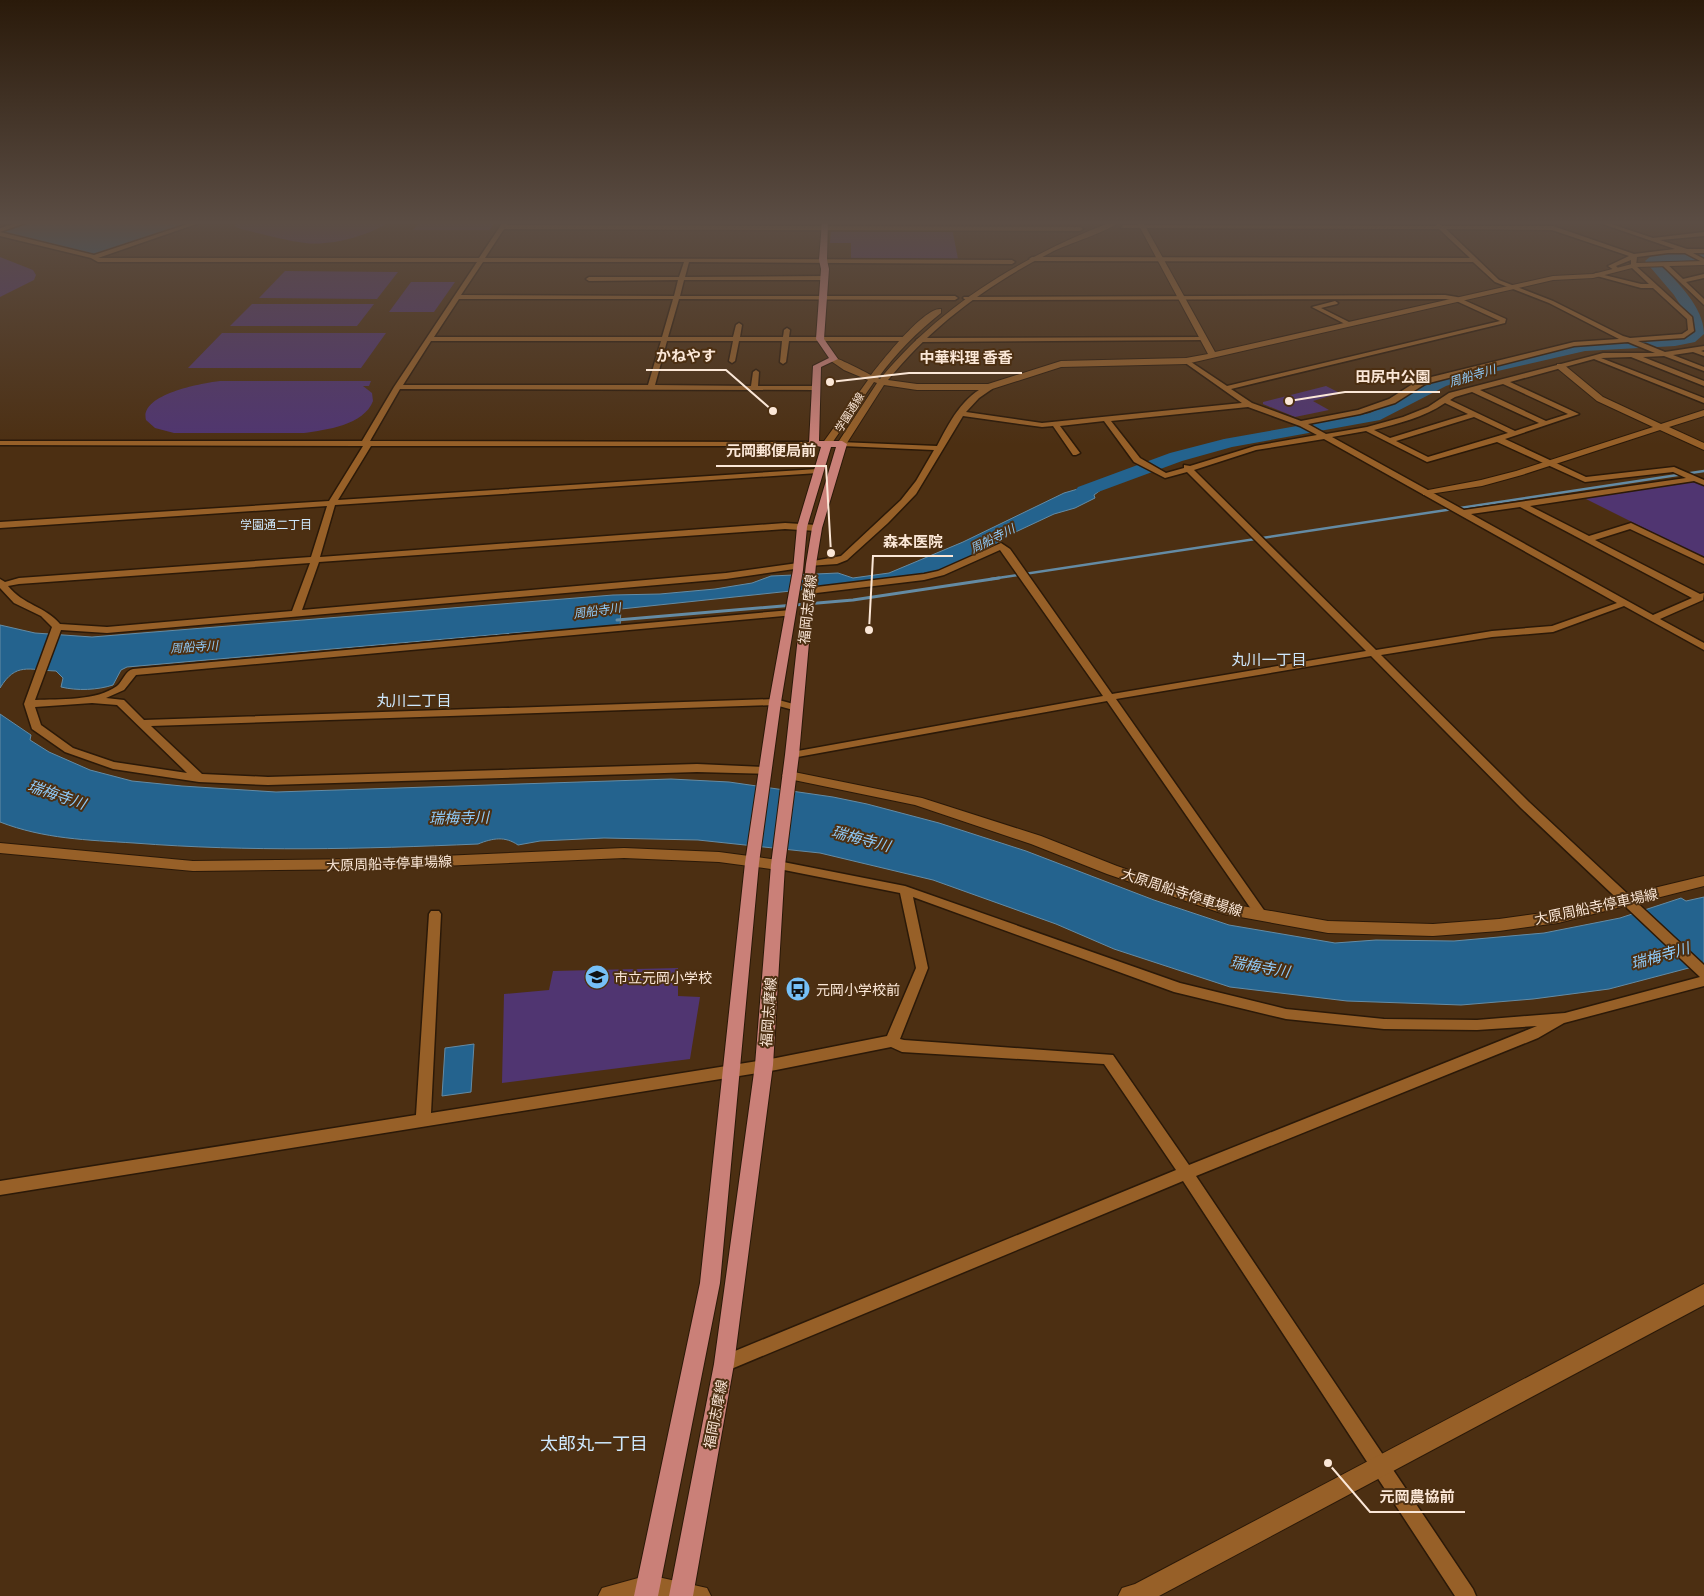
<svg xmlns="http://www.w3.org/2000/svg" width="1704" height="1596" font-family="'Exo 2','Noto Sans JP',sans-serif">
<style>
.green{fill:#503571}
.water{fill:#24638e;stroke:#648ba4}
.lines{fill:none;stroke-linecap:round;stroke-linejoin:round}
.stream-far1{stroke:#648ba4;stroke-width:2.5}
.stream{stroke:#648ba4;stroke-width:3}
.river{fill:#24638e;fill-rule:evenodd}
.minor-casing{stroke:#2b1908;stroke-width:3}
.tertiary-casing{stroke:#2b1908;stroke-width:2}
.secondary-casing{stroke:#2b1908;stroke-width:2}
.primary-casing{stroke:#2b1908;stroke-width:2}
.minor{fill:#976028;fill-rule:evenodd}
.tertiary{fill:#976028;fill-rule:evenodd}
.secondary{fill:#976028;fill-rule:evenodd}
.primary{fill:#ca8078;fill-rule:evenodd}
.labels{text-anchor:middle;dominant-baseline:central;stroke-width:4;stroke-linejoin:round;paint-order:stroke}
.far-street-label{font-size:11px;fill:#fbe7d7;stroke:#4c2f12}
.far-water-label{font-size:12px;font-style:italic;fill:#8fcaf8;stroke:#4c2f12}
.far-neighbourhood-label{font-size:12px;fill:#cee8fd;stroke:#4c2f12}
.street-label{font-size:14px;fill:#fbe7d7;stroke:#4c2f12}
.poi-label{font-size:14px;fill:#fbe7d7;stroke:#4c2f12;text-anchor:start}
.neighbourhood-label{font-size:15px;fill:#cee8fd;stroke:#4c2f12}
.water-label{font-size:15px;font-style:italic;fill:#8fcaf8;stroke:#4c2f12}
.near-neighbourhood-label{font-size:18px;fill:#cee8fd;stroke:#4c2f12}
.leader{fill:none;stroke:#fbe7d7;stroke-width:2}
.callout-dot{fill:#fbe7d7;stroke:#4c2f12;stroke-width:2}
.callout-label{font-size:15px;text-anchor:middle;font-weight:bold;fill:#fbe7d7;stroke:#4c2f12;stroke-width:4;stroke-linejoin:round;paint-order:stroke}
</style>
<rect width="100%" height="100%" fill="#4c2f12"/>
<path class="green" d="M235,222h155c-23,14 -58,24 -85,21 -22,-3 -43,-9 -64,-14l-5,-2z
M420,222h75l-6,8h-76z
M831,228h121l6,31h-107v-16h-21z
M0,257l33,13 3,5 -2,5 -34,17z
M285,271l113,1 -21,27 -118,-1z
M411,282h44l-21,30h-45z
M252,304h122l-17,22h-127z
M222,333h164l-25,35h-173z
M220,381h151l-2,5h-6l9,7 1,8c-9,24 -47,29 -69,32h-130l-19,-5 -9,-8c-7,-26 57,-37 74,-39z
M1326,386l14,7 -27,8 16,9 -34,7 -32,-13v-2z
M1692,479l12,6v73l-122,-61z
M678,968v28l22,1 -10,62 -188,24 2,-89 45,-4 4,-19z"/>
<path class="water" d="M32,222h159l-97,32 -94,-23z
M1109,480l9,3 -16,6 -8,6 1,3 -20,10 -21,6 -47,22 -17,12 -54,24 -32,7 -283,30 -1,18 -95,5 -398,35 -6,3 -8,15c-15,5 -36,6 -52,2l2,-9 -7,-7c-28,-1 -40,-9 -56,17v-63l35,8 57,4 521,-42 47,-1 55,-5 37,-6 19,-7 67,-3 15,5 36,-5 74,-31 101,-49z
M0,714l31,21 -1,5 19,12 41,18 42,11 50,5 94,6 395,-13 58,3 104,15 34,7 72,19 87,28 128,49 75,25 106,18 41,-3 78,1 90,-8 76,-15 61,-20 5,3 18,-4v67l-95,25 -76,10 -72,6 -114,-4 -117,-14 -116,-38 -58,-25 -123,-44 -113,-27 -122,-13 -94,-2 -64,3 -22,4c-13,-9 -25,-7 -40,-1 -116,5 -228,8 -344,-1 -47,-3 -90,-4 -134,-21z
M474,1044l-3,48 -29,4 3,-48z"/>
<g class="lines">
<path class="stream-far1" d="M991,579l713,-108"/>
<path class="stream" d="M617,620l236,-20 146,-22"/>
<path class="river" d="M1676,252h28v8l-45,2c17,20 45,44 45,72l-9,8 -20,4 -90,5 -109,25 -30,10 -66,34 -148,27 -50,14 -92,34h-12l-3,-4 3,-4 92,-34 54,-14 146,-26 66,-33 31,-10 118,-27 100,-7 9,-9 -20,-32 -29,-34 6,-5z"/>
<defs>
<path id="minor" d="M20,222h8l-28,10v-4z
M194,222h8l-104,36h381l24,-36h6l-2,3 573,2 3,2 -3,2 -576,-2 -19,29 527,2 3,2 -3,2 -323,-2 -4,15 139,-1 3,2 -3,2h-140l-4,16h275l3,2 -3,2 -276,-1 -11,38h65l3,-12 3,-2 3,2 -2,12h43l1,-7 3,-2 3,2 -1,7h116l3,2 -3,2h-116l-3,21 -3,2 -3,-2 2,-21h-43l-4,20 -3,2 -3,-2 4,-20h-66l-12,44 96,1 2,-14 3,-2 3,2 -1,14h61v4h-3l-416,-1 -30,52 444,1 4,2 -4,2h-443l-33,54 480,-31 4,2 -4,2 -483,32 -15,52 465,-34 32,2 4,3 -4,3 -32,-2 -466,33 -17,48 424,-37 72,-10 4,3 -1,2 -75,11 -619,54 -46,-3 -26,70c24,-1 62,1 82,-14 6,-5 8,-15 16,-17l658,-59 3,1v4l-658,60 -12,15 -18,8 18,2 20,20 631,-21 26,7 1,2 -5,3 -22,-6 -624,21 51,48 66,3 429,-13 68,3 5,4 -1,3 -72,-2 -429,13 -69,-3 -86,-13 -48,-17 -33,-23 -8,-25 28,-77 -11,-11 -27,-13 -14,-15v-9l5,3 14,-4 292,-21 16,-51 -327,22v-6l329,-21 34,-55 -363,-1v-4h362l32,-54 83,-125h-379l-7,-4 -91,-22v-4l94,23zM483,262h201l-5,15h-90l-3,2 3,2 89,-1 -4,16 -213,-1zM459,299h214l-11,38h-228zM431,341h230l-13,44h-245zM310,563l-18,48 -185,16 -47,-3c-15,-18 -37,-19 -52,-38l11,-2zM92,703l25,2 70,68 -73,-11 -41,-14 -32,-23 -6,-18z
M1597,222h8l48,16 51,-6v4l-44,4 27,9h17v4h-11l11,6v4l-19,-10h-17l-31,4 -1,9 56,51 2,14 -10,7 -46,3 27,11 39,-6v4l-3,1 3,1v4l-11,-4 -20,3 31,12v4l-40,-15 -21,1 61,24v5l-73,-29 -30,1 103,40v5l-110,-44 -84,23 69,32 -74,25 81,38 88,-10 30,13v5l-10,-4 -164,25 59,30 42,-13 73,35v6l-74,-35 -35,11 105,54 4,-1 -1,7 -43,19 44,24v7l-80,-44 -71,26 -61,5 -111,18 148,147 175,163v21l-140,37 -26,15 -342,138 277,413 3,7h-21l-272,-415 -459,191 -6,-2 -2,-6 2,-6 458,-188 -72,-106 -202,-12 -11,-5 -115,23 -776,125v-14l416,-66 13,-201 2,-3h8l2,3 -10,199 345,-55 111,-22 29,-68 -16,-75 -126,-25 -2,-3 2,-3 4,-1 127,25 275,97 106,26 98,10 93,1 88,-7 135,-36 -179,-169 -150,-152 -255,43 150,214 2,3 -2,3h-8l-151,-218 -315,57 -5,-3 5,-3 311,-56 -103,-146 -56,25 -20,5 -116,14 -5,-3 5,-3 116,-14 14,-3 63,-28 9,6 102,145 254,-43 -179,-179 -22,6 -31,-16 -30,-41 -44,5 20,27 -4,2h-3l-20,-29 -11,1 -79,-11 -47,78 -28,29 -41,37 -10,4 -29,2v-4l33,-6 60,-56 15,-19 18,-31 -92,-4h-3v-4l98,4c12,-23 26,-51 52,-61l4,2 -1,2 -13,9 -13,14 76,11 200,-20 -58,-41v-2h4l39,26 273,-65 -46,-21 -9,-1 -479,1 -3,-2 1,-1 481,-2 12,2 49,22 -1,4 -274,66 21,14 49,18 57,-11 31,-11 30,-19 155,-38 45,-3 -70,-36 -54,-21 -22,-20 -441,-1 -3,-2 3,-2 438,1 -31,-29 -318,-1 2,-3 313,1 2,-3 4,3h111l81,28 41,-5zM1446,229l106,1 77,26 -21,10 6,4h4l1,-1 -3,-3 15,-6v7l18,17h-8l-45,-11 -3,2 48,13h12l34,31 1,11 -6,4 -52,4 -7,-2 -70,-35 -54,-21zM1628,342l27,11h-52l-11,3 -143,37 -21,14 -25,10 -36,10 -41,7 -18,-10 52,-10 35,-11 30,-19 149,-38zM1503,384l65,30 -22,7 -66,-31zM1472,392l67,31 -24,8 -65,-31 5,-3zM1445,403l23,11 -78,24 -16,-8c25,-7 49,-12 71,-27zM1248,407l52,19 17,9 -62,11 -65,20 -6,-1v3l-18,5 -26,-15 -29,-37zM1474,417l34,16 -80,24 -32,-16zM1366,431l61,31 70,-20 88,40 88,-10 13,6 -222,32 -132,-73zM1324,439l293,164 -65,23 -60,5 -116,19 -182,-180 62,-20zM1520,507l172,91 -39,17 -182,-101zM913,897l261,95 112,27 98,10 93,1 60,-4 -348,139 -76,-110 -209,-15 -4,-1 28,-71z
M1662,263h4l17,16 21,-5v4l-18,4 18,17v6l-42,-40z
M1335,301l3,2 -1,1 -16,4 30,15v2h-4l-35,-18z
M1204,337l2,1v2l-287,2 -3,-2 3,-2z"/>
<path id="tertiary" d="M1111,222h9c-15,11 -51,21 -70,31 -63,32 -117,72 -162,127l29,4h71l73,-23 125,-3 22,-4 -71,-132h6l72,130 338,-76 40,-2 43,-11 68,-2v4l-68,2 -43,11 -40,2 -367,84 -125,3 -72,23h-72l-33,-5 -39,61h-6l-2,-2 40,-61 -3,-1 -44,64h-6l-2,-2 46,-64 -24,-10 -13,-9v-4c6,0 32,14 40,18 11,-14 53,-68 70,-66v4c-24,19 -45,40 -63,65l2,1c62,-75 142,-122 231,-157z
M1557,364h6l40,33 58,27 43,-14v6l-35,11 35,16v7l-44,-20 -138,45 -40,11 -59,9v-4l58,-11 35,-9 137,-44 -56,-26 -40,-33z
M1704,1284v21l-545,291h-41l4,-8 13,-4z
M649,1575l58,13 4,8h-113l4,-8z"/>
<path id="secondary" d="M789,771l133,27 119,38 76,30 108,37 103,18 105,3 66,-5 59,-8 146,-35v10l-146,37 -59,8 -66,5 -105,-3 -104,-19 -117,-40 -76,-30 -116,-39 -131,-27 -2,-3z
M0,843l193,18 180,-2 251,-11 95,4 59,8 5,1 2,4 -2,4 -5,1 -59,-8 -95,-4 -251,11 -180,2 -193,-18z"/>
<path id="primary" d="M822,222h6l-1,38 2,9 -5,70 14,20 -17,8 -2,74h23l5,3 -25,84 -6,36 -17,191 -14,110 -12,200 -39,299 -41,232h-24l45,-232 41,-299 16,-200 14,-110 21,-191 6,-36 24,-81h-5l-24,80 -4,43 -22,132 -22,161 -39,420 -62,313h-24l66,-313 45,-420 24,-161 24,-132 4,-43 24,-80 -12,-3 4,-78 16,-8 -13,-19 5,-70 -2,-9z"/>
</defs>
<use href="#minor" class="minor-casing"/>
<use href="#tertiary" class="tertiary-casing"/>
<use href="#secondary" class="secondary-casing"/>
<use href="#primary" class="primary-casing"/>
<use href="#minor" class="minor"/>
<use href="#tertiary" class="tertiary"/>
<use href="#secondary" class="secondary"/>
<use href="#primary" class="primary"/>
</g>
<linearGradient id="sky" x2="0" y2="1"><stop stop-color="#2a1a0a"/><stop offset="0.5" stop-color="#5b4d44"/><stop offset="1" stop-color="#5b4d44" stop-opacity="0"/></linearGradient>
<rect width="1704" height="445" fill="url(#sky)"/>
<defs>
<symbol id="school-disc" viewBox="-11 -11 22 22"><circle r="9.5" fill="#76c0f7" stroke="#4c2f12"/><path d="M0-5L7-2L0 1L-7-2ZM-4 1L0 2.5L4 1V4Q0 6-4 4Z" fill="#111"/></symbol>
<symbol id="bus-disc" viewBox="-11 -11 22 22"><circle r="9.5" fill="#76c0f7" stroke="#4c2f12"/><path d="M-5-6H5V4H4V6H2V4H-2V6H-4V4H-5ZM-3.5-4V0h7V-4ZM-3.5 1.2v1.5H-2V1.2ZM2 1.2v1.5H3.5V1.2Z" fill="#111"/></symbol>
</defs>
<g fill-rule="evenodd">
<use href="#school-disc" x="583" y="963" width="28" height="28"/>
<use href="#bus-disc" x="784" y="975" width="28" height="28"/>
</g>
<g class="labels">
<g class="far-street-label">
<text transform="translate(849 412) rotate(-58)">学園通線</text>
</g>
<g class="far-water-label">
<text transform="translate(1472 375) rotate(-17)">周船寺川</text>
<text transform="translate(992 538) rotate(-27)">周船寺川</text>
<text transform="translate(597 610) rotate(-8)">周船寺川</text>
<text transform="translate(194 646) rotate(-4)">周船寺川</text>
</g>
<g class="far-neighbourhood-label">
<text x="276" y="524">学園通二丁目</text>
</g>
<g class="street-label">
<text transform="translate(807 609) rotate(-84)">福岡志摩線</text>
<text transform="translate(389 863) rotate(-2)">大原周船寺停車場線</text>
<text transform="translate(1182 892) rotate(18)">大原周船寺停車場線</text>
<text transform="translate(1596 906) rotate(-12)">大原周船寺停車場線</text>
<text transform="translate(768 1012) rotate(-86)">福岡志摩線</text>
<text transform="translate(715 1414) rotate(-79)">福岡志摩線</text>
</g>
<g class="poi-label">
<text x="614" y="977">市立元岡小学校</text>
<text x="816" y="989">元岡小学校前</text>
</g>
<g class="neighbourhood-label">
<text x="1269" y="659">丸川一丁目</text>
<text x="414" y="700">丸川二丁目</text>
</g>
<g class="water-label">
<text transform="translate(57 794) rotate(19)">瑞梅寺川</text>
<text transform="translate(459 817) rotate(-1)">瑞梅寺川</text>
<text transform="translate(861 838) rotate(15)">瑞梅寺川</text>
<text transform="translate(1660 955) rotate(-16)">瑞梅寺川</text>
<text transform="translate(1260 966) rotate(10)">瑞梅寺川</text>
</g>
<g class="near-neighbourhood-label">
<text x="594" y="1443">太郎丸一丁目</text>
</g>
</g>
<path class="leader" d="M773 411L726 370H646M830 382L909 373H1022M1289 401L1345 392H1440M831 553L826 466H716M869 630L873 556H953M1328 1463L1370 1512H1465"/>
<g class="callout-dot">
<circle cx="773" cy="411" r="5"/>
<circle cx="830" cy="382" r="5"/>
<circle cx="1289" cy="401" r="5"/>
<circle cx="831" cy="553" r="5"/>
<circle cx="869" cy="630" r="5"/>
<circle cx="1328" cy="1463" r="5"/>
</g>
<g class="callout-label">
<text x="686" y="361">かねやす</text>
<text x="966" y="363">中華料理 香香</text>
<text x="1393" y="382">田尻中公園</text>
<text x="771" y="456">元岡郵便局前</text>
<text x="913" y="547">森本医院</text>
<text x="1417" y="1502">元岡農協前</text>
</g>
</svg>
